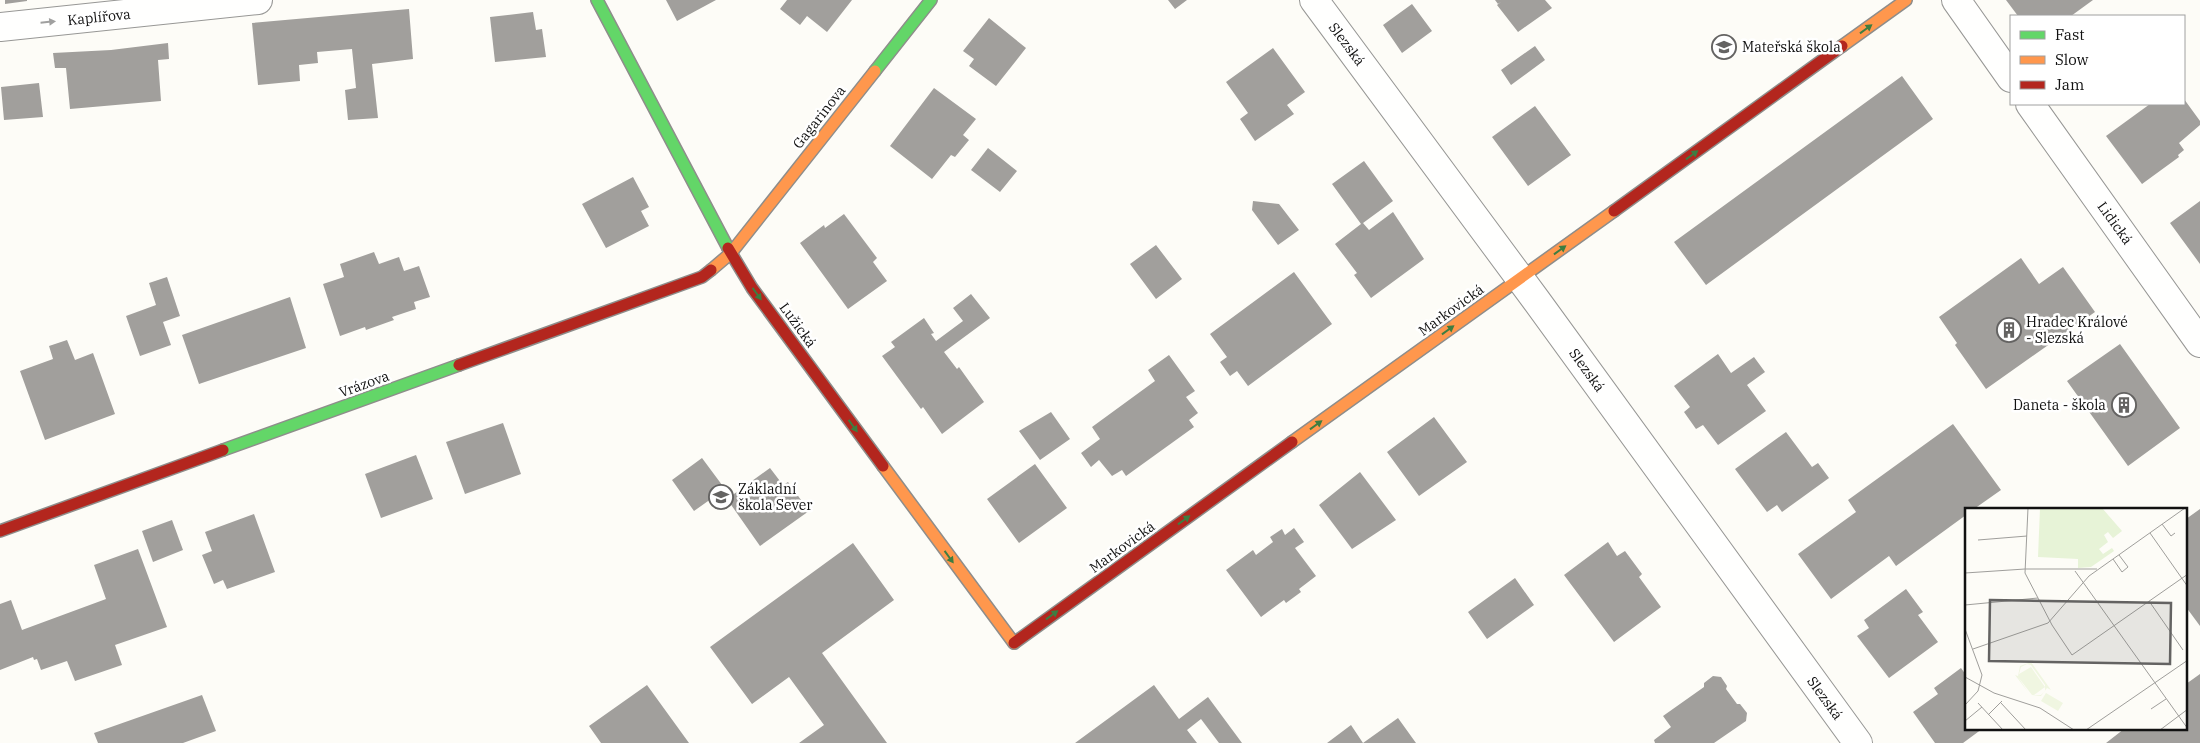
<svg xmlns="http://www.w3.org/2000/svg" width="2200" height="743" font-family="'IBM Plex Serif',serif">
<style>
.building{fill:#a19f9c}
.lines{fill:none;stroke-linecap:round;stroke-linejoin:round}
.street-casing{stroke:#979795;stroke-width:30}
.fast-casing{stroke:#8e8d8b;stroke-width:14}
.slow-casing{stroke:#8e8d8b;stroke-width:14}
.jam-casing{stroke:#8e8d8b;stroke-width:14}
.street{stroke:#fffffe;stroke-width:28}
.fast{stroke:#63d668;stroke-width:11}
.slow{stroke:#ff974d;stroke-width:11}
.jam{stroke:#b3261e;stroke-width:11}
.oneway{fill:#a0a09f}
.oneway2{fill:#3e7d41}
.labels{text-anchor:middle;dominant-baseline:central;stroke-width:5;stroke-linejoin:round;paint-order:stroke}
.street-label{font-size:14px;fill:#111;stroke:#fff}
.poi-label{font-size:14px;fill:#111;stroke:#fff;text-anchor:start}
.inset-road{fill:none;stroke:#9f9e9b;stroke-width:1}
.view{fill:#646362;fill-opacity:0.15;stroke:#646362;stroke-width:2.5}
.inset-edge{fill:none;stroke:#111;stroke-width:2.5}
</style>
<rect width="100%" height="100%" fill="#fdfcf7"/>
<path class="building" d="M5,0h22v1l-22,3z
M666,0h50l-39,21z
M787,0h65l-25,32 -20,-16 -7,9 -20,-16z
M1168,0h19l-12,9z
M1495,0h50l7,8 -34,24 -21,-27 5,-4 -4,3z
M2006,0h87l-22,16h-53z
M1412,4l20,27 -30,22 -19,-28z
M409,9l4,50 -41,5 6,54 -30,2 -3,-30 11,-2 -4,-39 -35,3 1,11 -19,2 1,16 -42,4 -6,-62z
M533,12l3,18 6,-1 4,28 -51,5 -5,-45z
M989,18l37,30 -30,38 -27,-20 5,-7 -11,-8z
M168,43l1,16 -11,1 3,41 -91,8 -4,-41h-11l-2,-15 58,-3z
M1535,46l10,14 -34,25 -10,-15z
M1273,48l32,44 -18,13 7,9 -39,27 -15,-22 8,-6 -22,-31z
M1902,76l31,43 -227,166 -32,-43z
M39,83l4,34 -39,3 -3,-33z
M934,88l42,31 -13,16 6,5 -14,17 -4,-2 -19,24 -42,-33z
M2184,99l16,22v4l-21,18 5,7 -6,5 1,2 -37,27 -36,-48 44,-32h34z
M1535,106l36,49 -43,31 -36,-49z
M988,148l29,23 -17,21 -29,-22z
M1364,161l29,40 -30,22 6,7 24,-18 31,47 -53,39 -17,-23 3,-2 -22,-29 26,-20 -29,-40z
M633,177l16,30 -8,4 8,15 -43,22 -24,-44z
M1253,201l26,3 20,26 -21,15 -26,-35z
M2200,201v63l-30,-41z
M844,214l33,44 -4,4 14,19 -39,28 -48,-66 24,-18 1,3z
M1156,245l26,34 -26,20 -26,-35z
M374,252l5,12 20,-7 5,14 15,-5 11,31 -16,5 2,7 -24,8 2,3 -28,10 -1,-3 -25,9 -17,-52 21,-7 -4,-13z
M2021,258l18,26 24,-17 32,45 -109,77 -31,-44 2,-2 -18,-26z
M1294,272l38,52 -84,62 -11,-15 -7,5 -10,-14 7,-5 -17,-23z
M167,277l13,39 -17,6 8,23 -31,11 -14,-40 30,-11 -7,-22z
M971,294l19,24 -46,34 13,17 2,-2 25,35 -42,32 -19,-27 -2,2 -39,-53 13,-9 -4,-5 33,-24 10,15 -3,1 5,7 27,-20 -10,-13z
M290,297l16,51 -107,36 -17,-49z
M67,340l8,20 18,-7 22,61 -70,26 -25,-69 33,-12 -4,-13z
M2120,344l60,84 -52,38 -61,-85z
M1718,354l13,19 23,-16 11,15 -18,13 19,26 -48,34 -15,-20 -7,4 -12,-17 6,-5 -16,-21z
M1169,355l26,36 -9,6 12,16 -9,7 5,7 -68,49 -4,-6 -10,6 -13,-16 -8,7 -10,-14 19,-14 -8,-12 63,-46 -7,-11z
M1051,412l19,27 -30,21 -21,-29z
M1434,417l33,45 -48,34 -32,-44z
M503,423l18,51 -56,20 -19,-52z
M1953,424l48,66 -27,19h-8v6l-70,51 -7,-10 -58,43 -33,-45 58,-42 -8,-12z
M1786,432l26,35 6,-4 11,15 -47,34 -5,-7 -10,7 -32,-43z
M416,455l17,44 -52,19 -16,-44z
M702,458l23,31 -31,22 -22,-31z
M1035,464l32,44 -48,35 -32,-44z
M770,468l13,17 5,-3 21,29 -49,35 -33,-47z
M1360,472l36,48 -44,29 -33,-44z
M2200,509v117l-14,-19v-88z
M254,514l21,58 -48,17 -4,-9 -9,4 -12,-29 10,-4 -7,-19z
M172,520l11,30 -30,12 -11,-31z
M1294,528l10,14 -9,6 21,28 -17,13 2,3 -15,11 -2,-3 -23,17 -35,-47 27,-20 3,5 17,-13 -3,-5 12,-8 3,6z
M1608,542l9,14 8,-5 17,23 -3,3 22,30 -47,35 -50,-67z
M853,543l41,57 -72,53 65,90h-88l25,-18 -35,-48 -37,27 -42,-57z
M138,549l29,78 -52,18 7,20 -47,16 -8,-20 -26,9 -4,-11 -3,1 -1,-3 -33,13v-66l11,-4 11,30 84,-31 -12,-34z
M1515,578l19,27 -47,34 -19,-27z
M1906,589l17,23 -5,3 20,27 -49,36 -32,-42 12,-8 -5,-8z
M1961,668l5,7v54h16l-19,14h-28l-22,-31 25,-18 -4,-6z
M2200,674v69h-94l18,-14h62v-45z
M1713,676l8,1 6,9 -1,3 11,15h3l7,9 -1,8 -32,22h-59l-1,-3 17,-13 -8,-11 41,-29v-4z
M647,685l42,58h-88l-12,-17z
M1154,685l25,34 29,-22 34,46h-23l-18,-24 -14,11 10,13h-122z
M202,695l14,36 -33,12h-85l-4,-10z
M1398,718l18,25h-89l24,-18 12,18z"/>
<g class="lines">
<defs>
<path id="street" d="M1314,0l222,300 322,443
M1956,0l55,78
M0,27l258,-27
M2030,104l170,239"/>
<path id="fast" d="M597,0l131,248
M875,71l56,-71
M223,450l236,-85"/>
<path id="slow" d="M1842,46l64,-46
M711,270l20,-17 144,-182
M1292,442l322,-231
M883,466l131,177"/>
<path id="jam" d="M1614,211l228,-165
M728,248l24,40 131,178
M459,365l243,-88 9,-7
M0,531l223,-81
M1014,643l278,-201"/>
</defs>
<use href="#street" class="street-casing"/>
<use href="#fast" class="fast-casing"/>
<use href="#slow" class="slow-casing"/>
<use href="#jam" class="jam-casing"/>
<use href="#street" class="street"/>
<use href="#fast" class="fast"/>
<use href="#slow" class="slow"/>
<use href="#jam" class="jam"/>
</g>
<defs><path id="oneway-solid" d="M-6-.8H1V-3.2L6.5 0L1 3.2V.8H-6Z" transform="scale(1.25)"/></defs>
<use class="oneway" href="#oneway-solid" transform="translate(48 22) rotate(-6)"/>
<g class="oneway2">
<use href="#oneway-solid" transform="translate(1866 29) rotate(-36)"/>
<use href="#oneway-solid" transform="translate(1692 155) rotate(-36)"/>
<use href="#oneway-solid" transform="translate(1560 250) rotate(-36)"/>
<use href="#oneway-solid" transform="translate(757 294) rotate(54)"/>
<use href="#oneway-solid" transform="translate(1448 330) rotate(-36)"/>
<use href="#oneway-solid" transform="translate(1316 425) rotate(-36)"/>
<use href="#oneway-solid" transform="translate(853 426) rotate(54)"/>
<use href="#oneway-solid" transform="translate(1184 520) rotate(-36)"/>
<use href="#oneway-solid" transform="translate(949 557) rotate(54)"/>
<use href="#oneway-solid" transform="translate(1052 615) rotate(-36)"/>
</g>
<defs>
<symbol id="school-ring" viewBox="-11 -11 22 22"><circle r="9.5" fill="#fff" stroke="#646362" stroke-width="1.5"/><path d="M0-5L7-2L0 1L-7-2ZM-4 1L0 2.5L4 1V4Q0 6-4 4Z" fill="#646362"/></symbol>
<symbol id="building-ring" viewBox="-11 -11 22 22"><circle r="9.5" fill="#fff" stroke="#646362" stroke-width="1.5"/><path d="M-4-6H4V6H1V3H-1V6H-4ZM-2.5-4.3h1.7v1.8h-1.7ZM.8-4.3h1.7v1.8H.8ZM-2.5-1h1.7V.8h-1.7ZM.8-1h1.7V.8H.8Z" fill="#646362"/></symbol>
</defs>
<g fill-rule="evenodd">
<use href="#school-ring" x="1710" y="33" width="28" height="28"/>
<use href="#building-ring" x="1995" y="316" width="28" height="28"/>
<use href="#building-ring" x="2110" y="391" width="28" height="28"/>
<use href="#school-ring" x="707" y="483" width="28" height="28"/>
</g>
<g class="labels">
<g class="street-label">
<text transform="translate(99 17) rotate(-6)">Kaplířova</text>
<text transform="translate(1347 44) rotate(53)">Slezská</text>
<text transform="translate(819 117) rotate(-52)">Gagarinova</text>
<text transform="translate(2115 223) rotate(54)">Lidická</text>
<text transform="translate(1451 310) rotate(-36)">Markovická</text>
<text transform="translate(798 325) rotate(54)">Lužická</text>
<text transform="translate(1587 370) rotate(54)">Slezská</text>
<text transform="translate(364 384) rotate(-20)">Vrázova</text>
<text transform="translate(1122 547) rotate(-36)">Markovická</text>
<text transform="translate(1825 698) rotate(54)">Slezská</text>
</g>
<g class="poi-label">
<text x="1742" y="47">Mateřská škola</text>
<text x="2026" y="322">Hradec Králové<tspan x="2026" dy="16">- Slezská</tspan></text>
<text x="2106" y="405" text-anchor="end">Daneta - škola</text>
<text x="738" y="489">Základní<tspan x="738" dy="16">škola Sever</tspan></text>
</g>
</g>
<g transform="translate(1965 508)">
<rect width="222" height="222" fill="#fdfcf7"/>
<path d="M75,0h62l20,23 -9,7 -5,-6 -4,3 4,7 -9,7 4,5 9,-6 2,3 -23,16 -13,1v-9l-40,-2z" fill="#e7f3d7"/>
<path d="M66,154l20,28 -4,-2 -6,8 -9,-1 -14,-18 10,15 -13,-17 3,1 2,-10zM62,156l4,1 2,3 12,17v6l-4,4h-7l11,-8 -14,-20 -12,7 2,-7zM81,185l17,10 -5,8 -17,-10z" fill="#f0f6e1" fill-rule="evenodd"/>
<path class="inset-road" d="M63,0l-3,65 27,52 20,30 116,-81M197,16l9,12 4,-3M185,25l38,54M13,32l49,-4M148,51l9,13 6,-5 -9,-12M110,63l113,158M0,65l60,-4h72M184,93l34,49M0,97l73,-7M0,121l17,46 -4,16 -13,14M8,141l75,-26 41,-47 96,-68M0,169l29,16 46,15 34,22M13,195l25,27M36,195l25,27M186,201l15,-10M23,207l14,-14M0,213l17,-14M121,222l102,-70M195,222l28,-21"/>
<path class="view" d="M25,92l181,3 -1,61 -181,-3z"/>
<rect width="222" height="222" class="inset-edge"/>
</g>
<rect x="2010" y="15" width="175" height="90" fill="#ffffff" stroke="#a0a0a0"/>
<rect x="2020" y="31" width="25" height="8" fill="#63d668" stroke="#a0a0a0"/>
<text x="2055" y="40" font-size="15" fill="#111111">Fast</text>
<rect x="2020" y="56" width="25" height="8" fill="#ff974d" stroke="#a0a0a0"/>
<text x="2055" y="65" font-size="15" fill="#111111">Slow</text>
<rect x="2020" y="81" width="25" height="8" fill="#b3261e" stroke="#a0a0a0"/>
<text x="2055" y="90" font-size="15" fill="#111111">Jam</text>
</svg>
